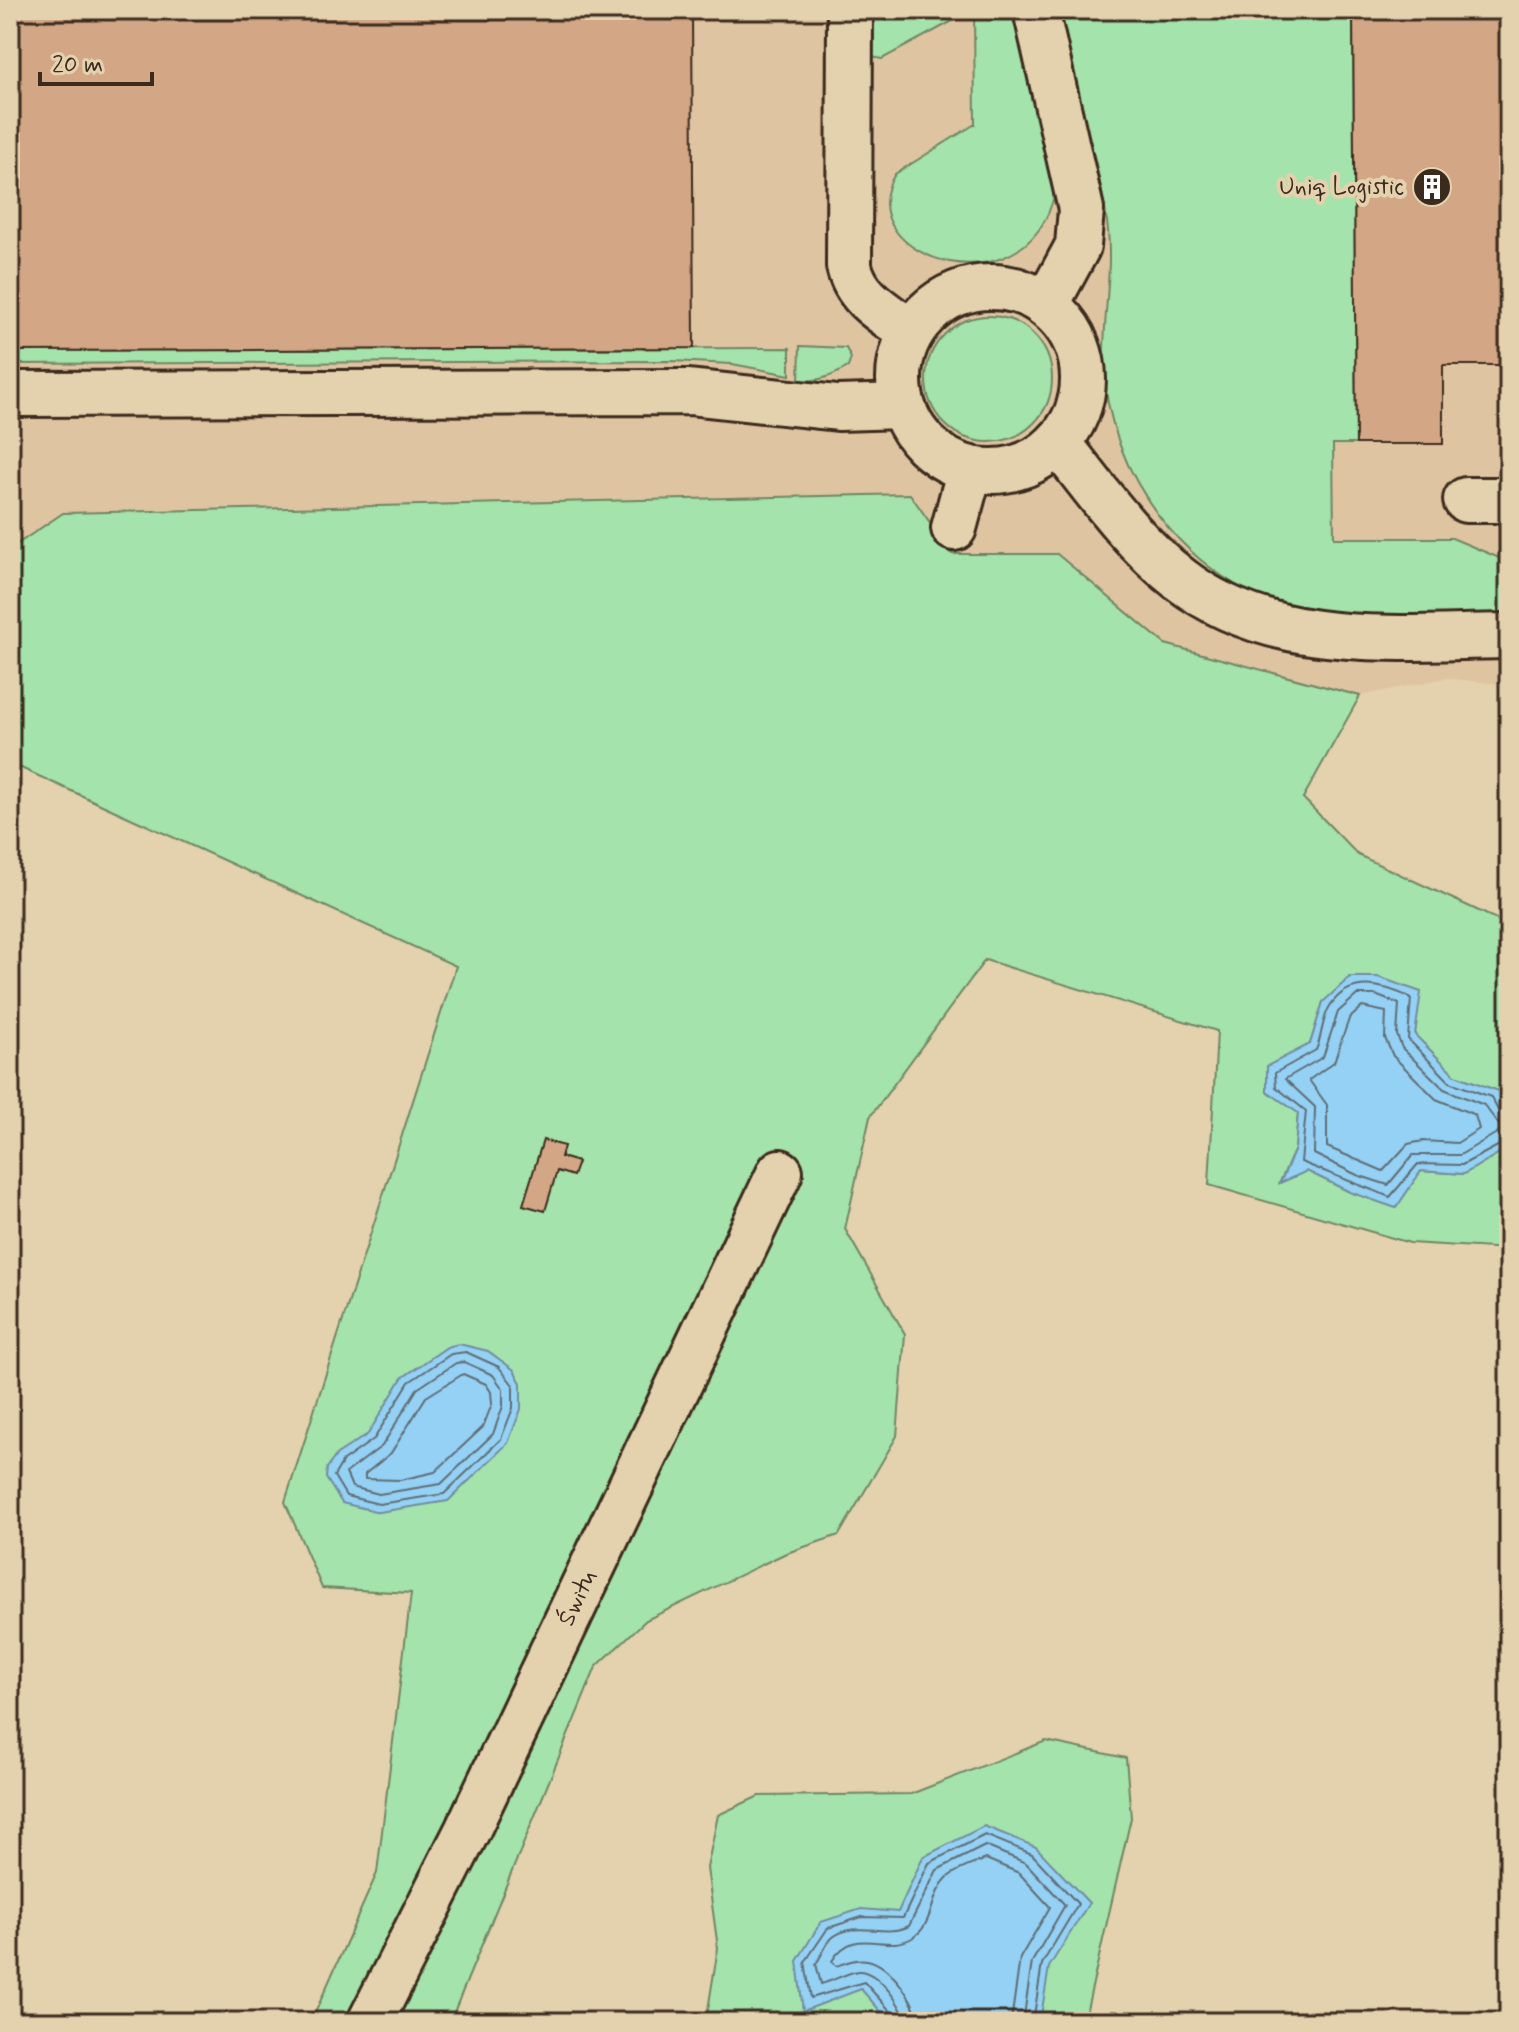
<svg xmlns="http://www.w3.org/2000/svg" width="1519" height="2032" font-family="Mynerve,sans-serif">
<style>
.built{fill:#dfc4a2}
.green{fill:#a4e3ab;stroke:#708664;stroke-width:2}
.water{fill:#95d1f5;stroke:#718e9f;stroke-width:2}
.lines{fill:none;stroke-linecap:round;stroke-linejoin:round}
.shore{stroke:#5f6d74;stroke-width:2}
.building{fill:#d3a785;stroke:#3b2a1e;stroke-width:2}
.minor-casing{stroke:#3b2a1e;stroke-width:50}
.minor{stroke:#e4d1ae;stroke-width:44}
.labels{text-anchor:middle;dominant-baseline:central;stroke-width:8;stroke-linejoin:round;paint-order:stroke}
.poi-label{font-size:24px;fill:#3b2a1e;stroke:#e4d1ae;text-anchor:end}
.street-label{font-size:24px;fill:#3b2a1e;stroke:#e4d1ae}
</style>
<rect width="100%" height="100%" fill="#e4d1ae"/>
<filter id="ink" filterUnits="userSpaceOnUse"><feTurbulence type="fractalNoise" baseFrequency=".0125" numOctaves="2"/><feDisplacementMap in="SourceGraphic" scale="16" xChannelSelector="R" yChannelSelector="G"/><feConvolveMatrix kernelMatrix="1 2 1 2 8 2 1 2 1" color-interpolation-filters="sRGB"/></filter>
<g filter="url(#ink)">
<path class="built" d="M10,10h1499v675l-64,-7 -85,18 -195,-52 -108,-90h-105l-42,-60 -847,19 -53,36z"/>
<path class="green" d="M872,10h101l-91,49 -10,-2z
M974,10h41l42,169c-17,143 -215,80 -162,-5l80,-50z
M1055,10h298l3,434h-23l1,94h118l57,24v52c-36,0 -73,0 -109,1 -18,1 -37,4 -54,3 -119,-5 -216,-102 -238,-215 -12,-61 7,-121 -1,-181 -10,-72 -36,-142 -52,-212z
M926 379a63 63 0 1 1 126 0a63 63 0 1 1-126 0Z
M800,346l46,2 5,10 -3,9c-17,10 -29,14 -49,14z
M790,348v27l-58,-11 -60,-3 -662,3v-13z
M910,494l42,60h105l108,90 195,52 -57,102 55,57 151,70v191l-11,-25 -43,-16 -40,-40 -92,-33 -13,42 -43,47 31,21 -3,37 -15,33 27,-11 43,21 46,15 25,-36 43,3 45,-27v102l-99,-6 -201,-58 8,-154 -232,-71 -115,157 -25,112 60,105 -8,102 -58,99 -55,19 -138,66 -50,47 -146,355h-139l66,-149 34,-280 -89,-5 -37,-86 171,-536 -446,-203v-214l53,-36z
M1046,1741l80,17 5,60 -47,204h-378l12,-74 -11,-80 11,-53 41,-19 152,-2z"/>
<path class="water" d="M1350,977h28l43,15 -6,43 40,40 43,16 11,25v31l-45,27 -43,-3 -25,37 -46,-16 -43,-21 -27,12 15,-34 3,-36 -31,-22v-25l43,-22 13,-42z
M459,1344l29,7 26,19 7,13v26l-13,34 -60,58 -69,11 -37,-9 -16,-25 1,-10 10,-14 31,-20 34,-56 45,-31z
M984,1826l52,21 53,56 -40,64 -9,55h-150l-29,-33 -58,22 -6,-50 24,-39 40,-13 37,3 25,-55z"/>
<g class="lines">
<path class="shore" d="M1357,995h18l24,9 -2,31 5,13 42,41 40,16 16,21v5l-40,24h-47l-25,30 -31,-10 -43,-21 1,-47 -30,-28 38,-22 15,-45z
M1362,1007l24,5 -1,26 8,18 43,43 39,16 4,14 -22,14 -34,-2 -15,3 -25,27 -56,-24v-42l-18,-25 25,-18 15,-43z
M1509,1116l-9,-2 -9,-17 -41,-15 -42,-43 3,-41c-27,-13 -61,-23 -81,8 -8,12 -8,31 -14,44l-41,23 1,14 30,24 -5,51 89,35 28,-33 44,1 47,-25
M466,1352l33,15 14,18v23l-12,31 -57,55 -65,10 -33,-8 -12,-20 9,-15 31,-22 35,-57 42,-28z
M464,1362l29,13 10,14v17l-10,28 -52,50 -62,10 -27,-7 -6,-14 36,-27 35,-57 39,-26z
M463,1374l23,10 5,8 1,12 -9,23 -48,45 -35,8 -35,-1v-5l26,-21 35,-56z
M895,2022l-2,-8 -29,-32 -53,16 -6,-36 23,-34 34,-11 41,1 26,-55 56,-28 47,19 46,50 -36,60 -9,58
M905,2022c-1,-16 -28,-52 -47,-51 -12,2 -25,10 -37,13l-5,-20c5,-7 10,-21 17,-27 23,-17 53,1 76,-11l28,-56 48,-24 41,17 39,42 -33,57 -9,60
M917,2022c0,-21 -28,-58 -50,-62 -11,-2 -21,3 -31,6l-4,-5c23,-37 52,-7 80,-23 22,-12 18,-43 34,-59 8,-9 29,-15 40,-20l33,14 31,34 -30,51 -9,64"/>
</g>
<path class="building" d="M10,10h682l2,338 -684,3z
M1353,10h156v355h-66v79h-87z
M543,1140l21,6 -3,11 17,5 -5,14 -16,-5 -12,40 -22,-6z"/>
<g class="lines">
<defs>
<g id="minor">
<path d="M850,10l-1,256c7,33 36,47 62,66"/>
<path d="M1036,10l45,199 -3,37 -32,59"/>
<circle cx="991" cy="379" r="92"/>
<path d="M10,394l679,-2 149,16 64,-2"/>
<path d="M1058,442c37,47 74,100 122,137 94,73 217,58 329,57"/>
<path d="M1466,500h43"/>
<path d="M954,528l16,-59"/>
<path id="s1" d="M370,2022l97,-191 313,-659"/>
</g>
</defs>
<use href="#minor" class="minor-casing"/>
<use href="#minor" class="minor"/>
</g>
</g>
<defs>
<symbol id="building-disc" viewBox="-11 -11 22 22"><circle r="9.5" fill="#3b2a1e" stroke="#e4d1ae"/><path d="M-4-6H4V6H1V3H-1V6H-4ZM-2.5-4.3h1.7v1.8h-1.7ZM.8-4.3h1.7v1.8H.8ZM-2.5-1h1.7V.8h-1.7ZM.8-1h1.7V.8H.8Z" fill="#fff"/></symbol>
</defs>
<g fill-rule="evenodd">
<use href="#building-disc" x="1410" y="165" width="44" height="44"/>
</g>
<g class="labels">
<g class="poi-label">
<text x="1404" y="187">Uniq Logistic</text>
</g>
<g class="street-label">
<text stroke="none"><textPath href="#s1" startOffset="472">Świtu</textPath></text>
</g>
</g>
<rect width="1519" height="2032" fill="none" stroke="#e4d1ae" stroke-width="40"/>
<rect x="20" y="20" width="1479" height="1992" fill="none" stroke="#3b2a1e" stroke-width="3" filter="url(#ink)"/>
<path d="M40 72v12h112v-12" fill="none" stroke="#3b2a1e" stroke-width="4"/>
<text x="52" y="72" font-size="24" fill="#3b2a1e" stroke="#e4d1ae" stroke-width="6" paint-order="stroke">20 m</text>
</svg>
